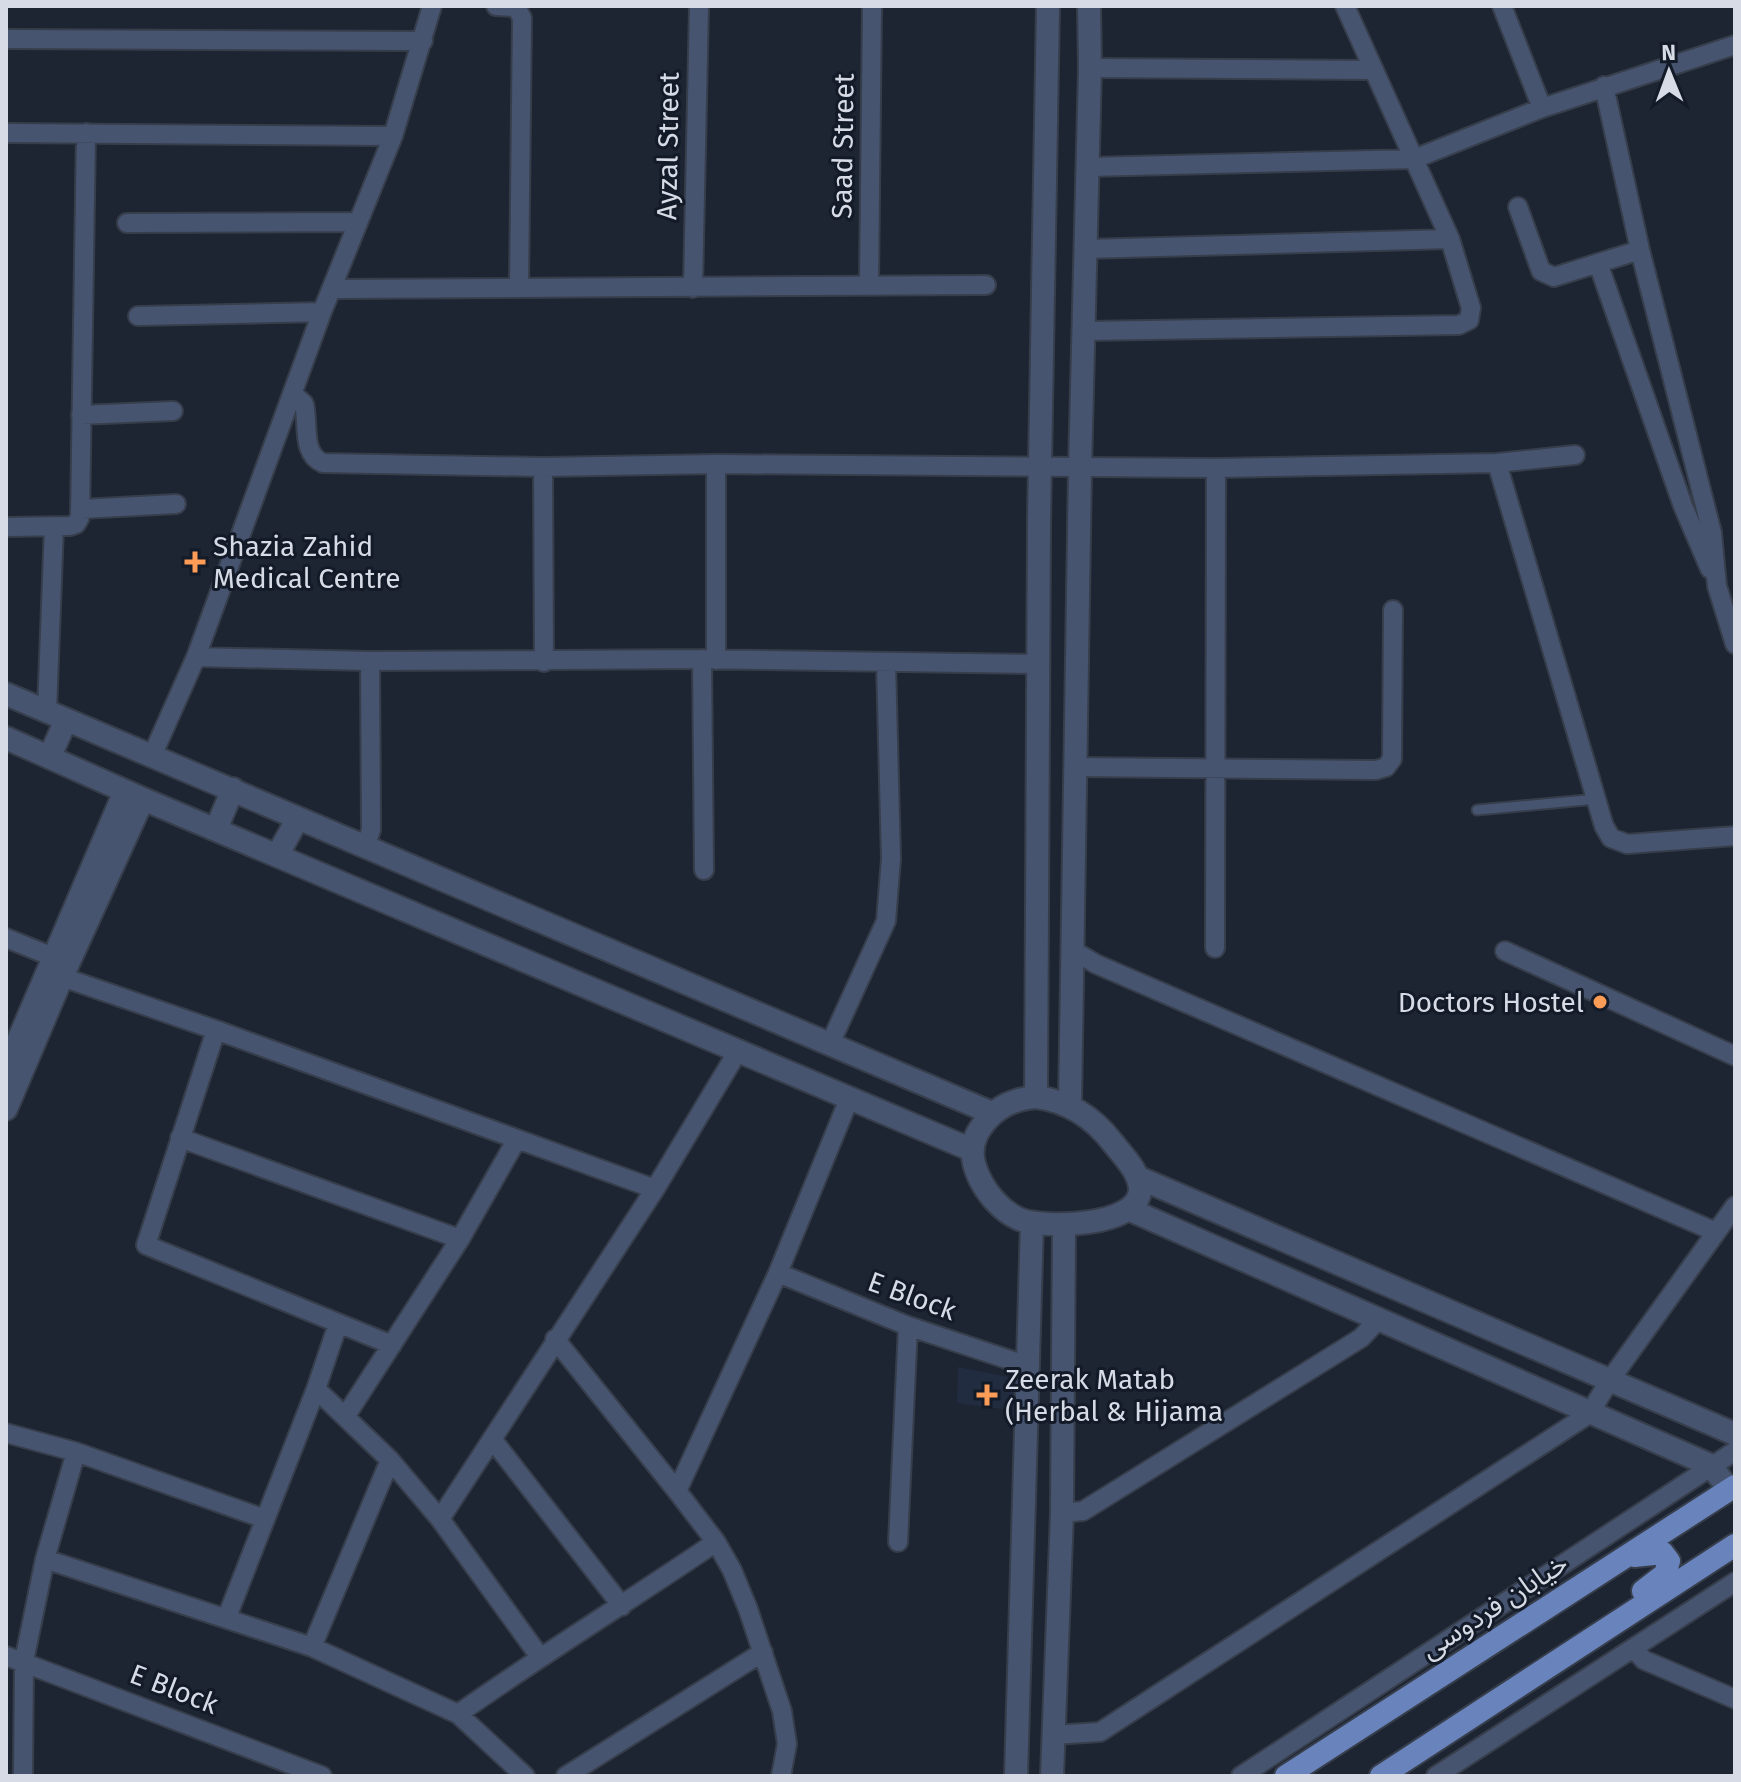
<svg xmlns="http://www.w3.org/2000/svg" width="1741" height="1782" font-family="'Fira Sans','Noto Sans Arabic',sans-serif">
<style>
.built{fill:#222c40}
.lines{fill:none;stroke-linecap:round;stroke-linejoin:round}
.service-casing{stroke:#373e4b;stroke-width:13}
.minor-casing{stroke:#373e4b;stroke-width:22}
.tertiary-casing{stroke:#373e4b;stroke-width:26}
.primary-casing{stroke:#373e4b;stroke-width:26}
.service{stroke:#475470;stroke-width:9}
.minor{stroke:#475470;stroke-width:18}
.tertiary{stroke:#475470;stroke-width:22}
.primary{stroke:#6983bd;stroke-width:22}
.poi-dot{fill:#fd9c56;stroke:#131a28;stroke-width:3}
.labels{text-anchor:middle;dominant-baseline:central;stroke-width:6;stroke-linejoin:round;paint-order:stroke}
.street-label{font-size:28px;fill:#d6dbe5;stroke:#131a28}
.poi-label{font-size:28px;fill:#d6dbe5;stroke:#131a28;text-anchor:start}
</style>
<rect width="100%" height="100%" fill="#1d2432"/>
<path class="built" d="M958,1367l60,12 -2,32 -59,-8z"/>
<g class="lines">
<defs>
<path id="service" d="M1477,810l120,-11"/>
<path id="minor" d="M496,6l20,1 6,11 -3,269
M1502,6l40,102
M6,39l417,2
M1090,68l284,2
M1604,86l36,164 72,283 5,53 18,58
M6,133l387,3
M1087,167l327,-8 128,-51 193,-63
M1518,207l23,64 13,6 86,-27
M127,223l231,-1
M1086,249l364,-10
M1598,263l85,243 27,63
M869,286l3,-280
M693,288l6,-282
M332,289l654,-4
M138,316l184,-4
M1085,331l374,-6 10,-5 2,-12 -21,-69 -105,-233
M293,394l11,10c5,20 -3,50 19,59l220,4 173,-3 500,4 281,-5 78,-8
M81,415l92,-4
M1497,463l107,363 7,12 16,6 108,-8
M543,467l1,195
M81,509l95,-5
M6,527l64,-1 6,-2 4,-7 6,-384
M196,657l174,4 332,-2 338,5
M702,659l2,211
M716,660v-196
M47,711l7,-184
M152,756l44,-99 126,-345 71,-176 39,-130
M1076,767l300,3 10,-3 6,-8 1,-149
M365,848l6,-18 -1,-169
M6,938l47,19
M1215,948l1,-480
M1072,950l24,14 620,268
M1505,951l230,105
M62,977l154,53 439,159
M216,1030l-70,215 246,100
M830,1044l56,-123 5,-62 -5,-196
M849,1099l-71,174 130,53 120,40
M180,1138l280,101
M555,1339l122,152 39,51 16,28 16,39 34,102 5,33 -6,32
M316,1389l74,71 50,59 100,138
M345,1417l115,-178 57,-100
M6,1433l70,19 189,67
M492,1439l130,167
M390,1460l-78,187 146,67 67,62
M677,1491l101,-218
M1062,1513l21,-2 278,-173 16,-17
M440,1519l215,-330 83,-138
M898,1542l10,-216
M45,1559l267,88
M227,1617l89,-228 22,-65
M1634,1649l10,11 91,39
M6,1656l316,120
M458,1714c85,-60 173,-114 258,-172
M1053,1735l47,-3 489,-318 21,-34 125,-174
M23,1776l1,-115 21,-102 31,-107
M566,1776l197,-124
M1241,1776l494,-325
M1436,1776l299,-194"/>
<path id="tertiary" d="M6,694l986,419
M6,738l137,61 829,351
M50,756l16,-36
M216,829l17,-40
M278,854l20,-36
M6,1069l119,-278
M1036,1097l3,-574 9,-517
M1036,1097c32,4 57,20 77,46 10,13 27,29 27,47 -1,37 -96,39 -121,29 -18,-8 -33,-26 -41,-44 -6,-14 -8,-27 -1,-41 13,-24 33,-35 59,-37z
M1070,1105l10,-636 10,-401 -1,-62
M6,1109l56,-132 81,-178
M1137,1177l598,257
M1128,1209l582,256 19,24
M1016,1776l16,-553
M1052,1776l10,-263 2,-288"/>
<path id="primary" d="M1634,1556l29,-3 6,8 -4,13 -22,17
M1286,1776l449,-290
M1381,1776l354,-231"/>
</defs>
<use href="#service" class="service-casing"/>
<use href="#minor" class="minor-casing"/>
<use href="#tertiary" class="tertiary-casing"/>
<use href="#primary" class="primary-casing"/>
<use href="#service" class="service"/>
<use href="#minor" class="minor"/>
<use href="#tertiary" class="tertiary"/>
<use href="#primary" class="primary"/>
</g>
<g class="poi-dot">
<path d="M191 550h8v8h8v8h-8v8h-8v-8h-8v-8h8z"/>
<circle cx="1600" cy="1002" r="8"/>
<path d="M983 1383h8v8h8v8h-8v8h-8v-8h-8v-8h8z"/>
</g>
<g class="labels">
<g class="street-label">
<text transform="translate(668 146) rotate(-89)">Ayzal Street</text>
<text transform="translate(843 146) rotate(-89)">Saad Street</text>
<text transform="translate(912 1296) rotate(20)">E Block</text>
<text transform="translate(1494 1606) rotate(-33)">خیابان فردوسی</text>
<text transform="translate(174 1689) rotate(21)">E Block</text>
</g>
<g class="poi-label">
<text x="213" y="546">Shazia Zahid<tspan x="213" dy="32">Medical Centre</tspan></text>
<text x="1584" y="1002" text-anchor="end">Doctors Hostel</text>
<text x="1005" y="1379">Zeerak Matab<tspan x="1005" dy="32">(Herbal &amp; Hijama</tspan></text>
</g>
</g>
<rect width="1741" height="1782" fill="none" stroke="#d6dbe5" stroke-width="16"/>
<g transform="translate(1669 72) rotate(359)" stroke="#131a28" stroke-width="6" paint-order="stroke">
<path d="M0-6L14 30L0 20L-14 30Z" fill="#d6dbe5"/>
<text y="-12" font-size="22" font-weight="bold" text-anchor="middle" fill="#d6dbe5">N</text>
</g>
</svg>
